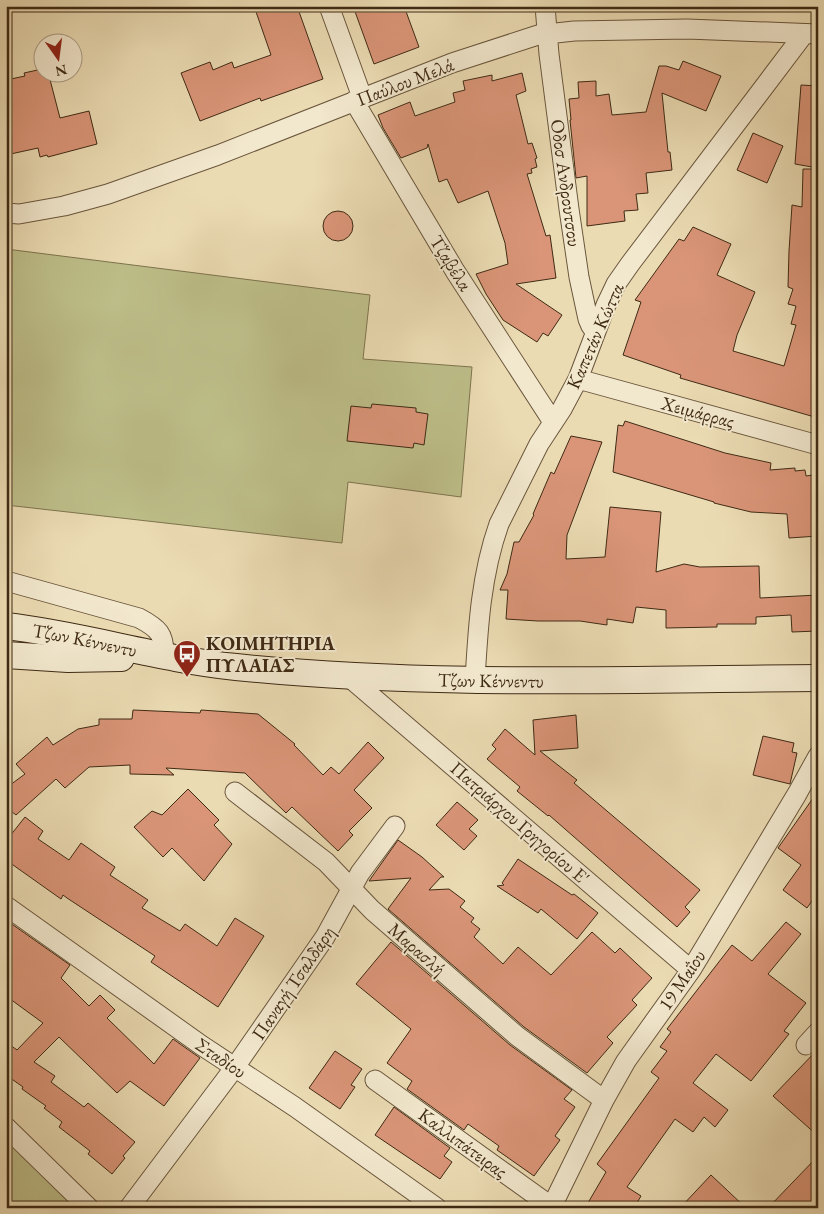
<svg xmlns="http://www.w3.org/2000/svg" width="824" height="1214" font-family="'EB Garamond',serif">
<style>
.green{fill:#bdbe89;stroke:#7e744e}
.building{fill:#da9578;stroke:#3f2a14}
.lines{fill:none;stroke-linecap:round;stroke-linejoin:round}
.minor-casing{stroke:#6a563c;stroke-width:21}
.secondary-casing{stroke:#3f2a14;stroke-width:28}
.minor{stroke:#f2e8ce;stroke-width:19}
.secondary{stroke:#f2e8ce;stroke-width:26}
.labels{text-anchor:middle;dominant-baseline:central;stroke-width:4;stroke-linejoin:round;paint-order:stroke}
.street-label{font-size:19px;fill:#3f2a14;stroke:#f2e8ce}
.poi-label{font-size:19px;font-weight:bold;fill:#3f2a14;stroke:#f2e8ce;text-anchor:start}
</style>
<rect width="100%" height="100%" fill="#ebdbb3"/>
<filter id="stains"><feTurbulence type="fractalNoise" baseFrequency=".004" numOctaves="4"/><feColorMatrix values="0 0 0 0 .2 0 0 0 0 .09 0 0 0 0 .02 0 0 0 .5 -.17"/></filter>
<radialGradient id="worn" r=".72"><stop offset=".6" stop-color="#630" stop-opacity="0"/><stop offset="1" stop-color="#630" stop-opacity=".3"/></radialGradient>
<path class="green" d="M6,249l364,46 -7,64 109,8 -11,130 -113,-15 -6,61 -336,-38z
M6,1134l76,74h-67l-9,-9z"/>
<path class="building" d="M254,6h43l26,73 -62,22 -1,-3 -60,23 -19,-48 29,-11 3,8 19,-8 2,6 37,-13z
M353,6h51l15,41 -45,17z
M683,61l38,15 -15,35 -44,-18 6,59h2l2,18 -26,3 2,20 -12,1 2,16 -14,1 1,10 -38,5v-50l-11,2 -6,-58h1l-2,-21 10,-1 -1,-16 18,-1v15l13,-2 3,21 34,-3 13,-46h7l13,4z
M42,69v3h6l12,46 29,-7 8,33 -49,13 -1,-2 -7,2 -2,-9 -32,7v-75l19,-4 -1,-3z
M522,73l4,18 -10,4 12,49 4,-1 5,15 -2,1 2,8 -6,2 1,4 -5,1 19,62 4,-1 6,43 -40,6 46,31 -14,21 -5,-3 -6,9 -34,-22 -17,-26 -10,-20 32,-10 -3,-21 -17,-52 -30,12 -11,-24 -8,3 -11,-38 -1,4 -26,10 -18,-30 -5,-13 32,-13 5,14 40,-14 -2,-9 12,-3 -2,-9 29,-6v6z
M801,85l17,1v82l-23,-4z
M753,133l30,13 -16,37 -30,-13z
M803,169h15v249l-138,-40 1,-3 -58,-20 18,-53 -6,-2 44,-61 5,2 9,-14 38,17 -14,31 38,17 -18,43 -4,16 51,15 12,-41 -5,-1 5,-18 -8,-2 5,-15 -5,-2 1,-36 3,-46 10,2z
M323 226a15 15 0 1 1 30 0a15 15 0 1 1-30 0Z
M372,404l44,4v4l12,2 -4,31 -10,-2 -1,5 -66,-7 4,-35 20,2z
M625,421l100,32 46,10 -1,7 25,-2v3l10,-1 1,6 7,-1 1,3h4v58l-29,2 -2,-24 -36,-2 -37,-9v-1l-101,-30 5,-47 5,1z
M571,436l31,6 -35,93 -1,24 39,-2 5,-50 51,5 -5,60 28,-8 16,3 59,-1 1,32 58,-3v36l-26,1 -1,-17 -35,2v7h-39v3l-51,1v-18l-30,-3 -3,16 -26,-4v6l-27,-4h-42l-32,-2 2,-29h-8l7,-16 7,-32h5l15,-27 -1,-1 18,-42 3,2z
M133,710l67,3 1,-3 57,4 37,30 -1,1 29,30 8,-8 8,7 29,-32 16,16 -30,32 18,18 -23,23 4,4 -15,16 -46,-44 -6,6 -41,-40 -79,-5 8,7 -44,-1v-9l-41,2 -24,21 -9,-9 -40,36 -10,-8v-19l19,-14 -9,-10 31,-27 6,8 25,-16 21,-4v-6h33z
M576,715l2,33 -38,3 37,29 -3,3 126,107 -15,17 5,5 -13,15 -128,-112 -1,1 -31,-25 3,-4 -33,-28 9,-10 -4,-4 13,-16 30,26 -2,-35z
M763,736l31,7 -2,9 5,1 -7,31 -37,-9z
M188,789l31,31 -5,5 18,19 -28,37 -32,-33 -9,9 -29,-30 18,-16 10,4z
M818,791v101l-11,16 -24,-18 18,-25 -23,-17z
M457,802l21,18 -9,9 8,7 -13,14 -28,-25z
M25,817l18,14 -5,8 31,21 12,-17 34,24 -5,8 38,25 -6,8 38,23 5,-7 32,22 18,-28 29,18 -46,71 -67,-45 4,-6 -88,-58 -4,-3 -2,4 -55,-39v-19z
M398,840l24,17 22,20h-3l-12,13 20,-1 16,12 -5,6 14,11 -3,4 9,7 -6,8 29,27 15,-17 33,28 41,-43 23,21 5,-5 32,30 -20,22 5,5 -30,32 6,6 -26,30 -63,-46 -136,-118 23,-31 -42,3z
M518,859l54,36 2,-1 24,19 -21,26 -36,-30 -3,4 -41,-27 7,-1 -2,-2z
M6,920l64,45 -9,13 28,28 11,-11 15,15 -8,8 47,46 19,-25 27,19 -36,48 -34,-25 -13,12 -58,-56 -25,25 21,14 -4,6 33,25 4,-4 47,39 -12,14 2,2 -13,16 -24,-20 2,-3 -31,-24 3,-5 -18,-14 2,-2 -24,-17 1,-2 -17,-12v-33l11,8 26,-27 -37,-27z
M786,922l15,12 -33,40 38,29 -22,28 5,3 -38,47 -35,-27 -23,29 35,27 -13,17 -11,-10 -11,15 -18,-13 -48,68 14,9 -7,12h-49l21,-36 -9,-8 62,-86 -8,-6 16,-21 -7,-4 11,-15 -4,-3 65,-84 20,16z
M391,942l119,103 62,45 -8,9 11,8 -20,29 5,4 -26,36 -37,-26 2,-4 -31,-22 -4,6 -57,-41 5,-8 -25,-18 24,-34 -55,-45z
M818,1049v87l-45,-40z
M335,1051l27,18 -11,16 4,2 -15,22 -31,-21z
M394,1107l56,41 -6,8 8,6 -12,17 -65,-44z
M818,1156v52h-50z
M711,1175l35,33h-66z"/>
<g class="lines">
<defs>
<path id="minor" d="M329,6l33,91
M545,6l4,48 20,155 10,68 9,42 3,7 6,3
M354,101l101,170 98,151
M6,213l13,1 45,-8 44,-12 110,-39 234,-92 86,-28 36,-4 113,-2 131,5
M578,379l240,66
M6,581l133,37c19,10 26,16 25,39
M349,677l342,293
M475,680c3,-53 6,-105 24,-156l40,-80 23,-35 16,-30 28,-74 10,-21 14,-20 174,-230
M235,792l91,70 46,48 145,126 87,64
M6,906l195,139 94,62 142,101
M806,1045l12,-13
M375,1080l177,127
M6,1127l83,81
M129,1208l106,-141 90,-130 35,-64 35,-47
M551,1208l53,-108 22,-39 65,-91 106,-176 21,-38"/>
<g id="secondary">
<path id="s1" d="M6,626c78,9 152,33 230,41 193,20 388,12 582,11"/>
<path d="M6,655l62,4 53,-1"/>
</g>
</defs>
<use href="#minor" class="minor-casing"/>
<use href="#secondary" class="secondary-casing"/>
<use href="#minor" class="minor"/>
<use href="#secondary" class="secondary"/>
</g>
<defs>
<symbol id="bus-pin" viewBox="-11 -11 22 30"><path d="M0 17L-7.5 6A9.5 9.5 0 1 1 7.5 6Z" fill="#8f2418" stroke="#f2e8ce"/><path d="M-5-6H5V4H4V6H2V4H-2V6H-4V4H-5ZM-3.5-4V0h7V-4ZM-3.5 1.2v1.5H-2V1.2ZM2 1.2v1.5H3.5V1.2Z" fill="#fff"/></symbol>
</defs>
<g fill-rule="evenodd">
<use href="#bus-pin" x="171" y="638" width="32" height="43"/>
</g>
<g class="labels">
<g class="street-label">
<text transform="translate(405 82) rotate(-21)">Παύλου Μελά</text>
<text transform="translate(566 183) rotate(82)">Οδοσ Ανδρουτσου</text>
<text transform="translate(451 263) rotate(58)">Τζαβέλα</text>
<text transform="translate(595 336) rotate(-66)">Καπετάν Κώττα</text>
<text transform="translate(698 412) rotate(15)">Χειμάρρας</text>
<text stroke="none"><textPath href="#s1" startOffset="80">Τζων Κέννεντυ</textPath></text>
<text stroke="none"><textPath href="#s1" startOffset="489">Τζων Κέννεντυ</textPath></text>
<text transform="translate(520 823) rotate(41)">Πατριάρχου Γρηγορίου Ε'</text>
<text transform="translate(417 949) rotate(41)">Μαρασλή</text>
<text transform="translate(682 980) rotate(-56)">19 Μαΐου</text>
<text transform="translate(293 983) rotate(-56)">Παναγή Τσαλδάρη</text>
<text transform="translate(221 1058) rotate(34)">Σταδίου</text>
<text transform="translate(463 1143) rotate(36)">Καλλιπάτειρας</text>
</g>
<g class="poi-label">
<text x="206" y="643">ΚΟΙΜΗΤΗΡΙΑ<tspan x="206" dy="22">ΠΥΛΑΙΑΣ</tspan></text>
</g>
</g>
<rect width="824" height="1214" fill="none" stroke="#ebdbb3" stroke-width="25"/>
<rect x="8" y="8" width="809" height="1199" fill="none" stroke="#3f2a14" stroke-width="2.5"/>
<rect x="12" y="12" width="799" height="1189" fill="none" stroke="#3f2a14"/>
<g transform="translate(58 58) rotate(166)"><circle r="24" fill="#f2e8ce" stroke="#aa9c84"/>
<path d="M0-4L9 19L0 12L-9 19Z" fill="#8f2418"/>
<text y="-8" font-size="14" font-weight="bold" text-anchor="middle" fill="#3f2a14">N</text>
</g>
<rect width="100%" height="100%" filter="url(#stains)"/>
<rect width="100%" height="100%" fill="url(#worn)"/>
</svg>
